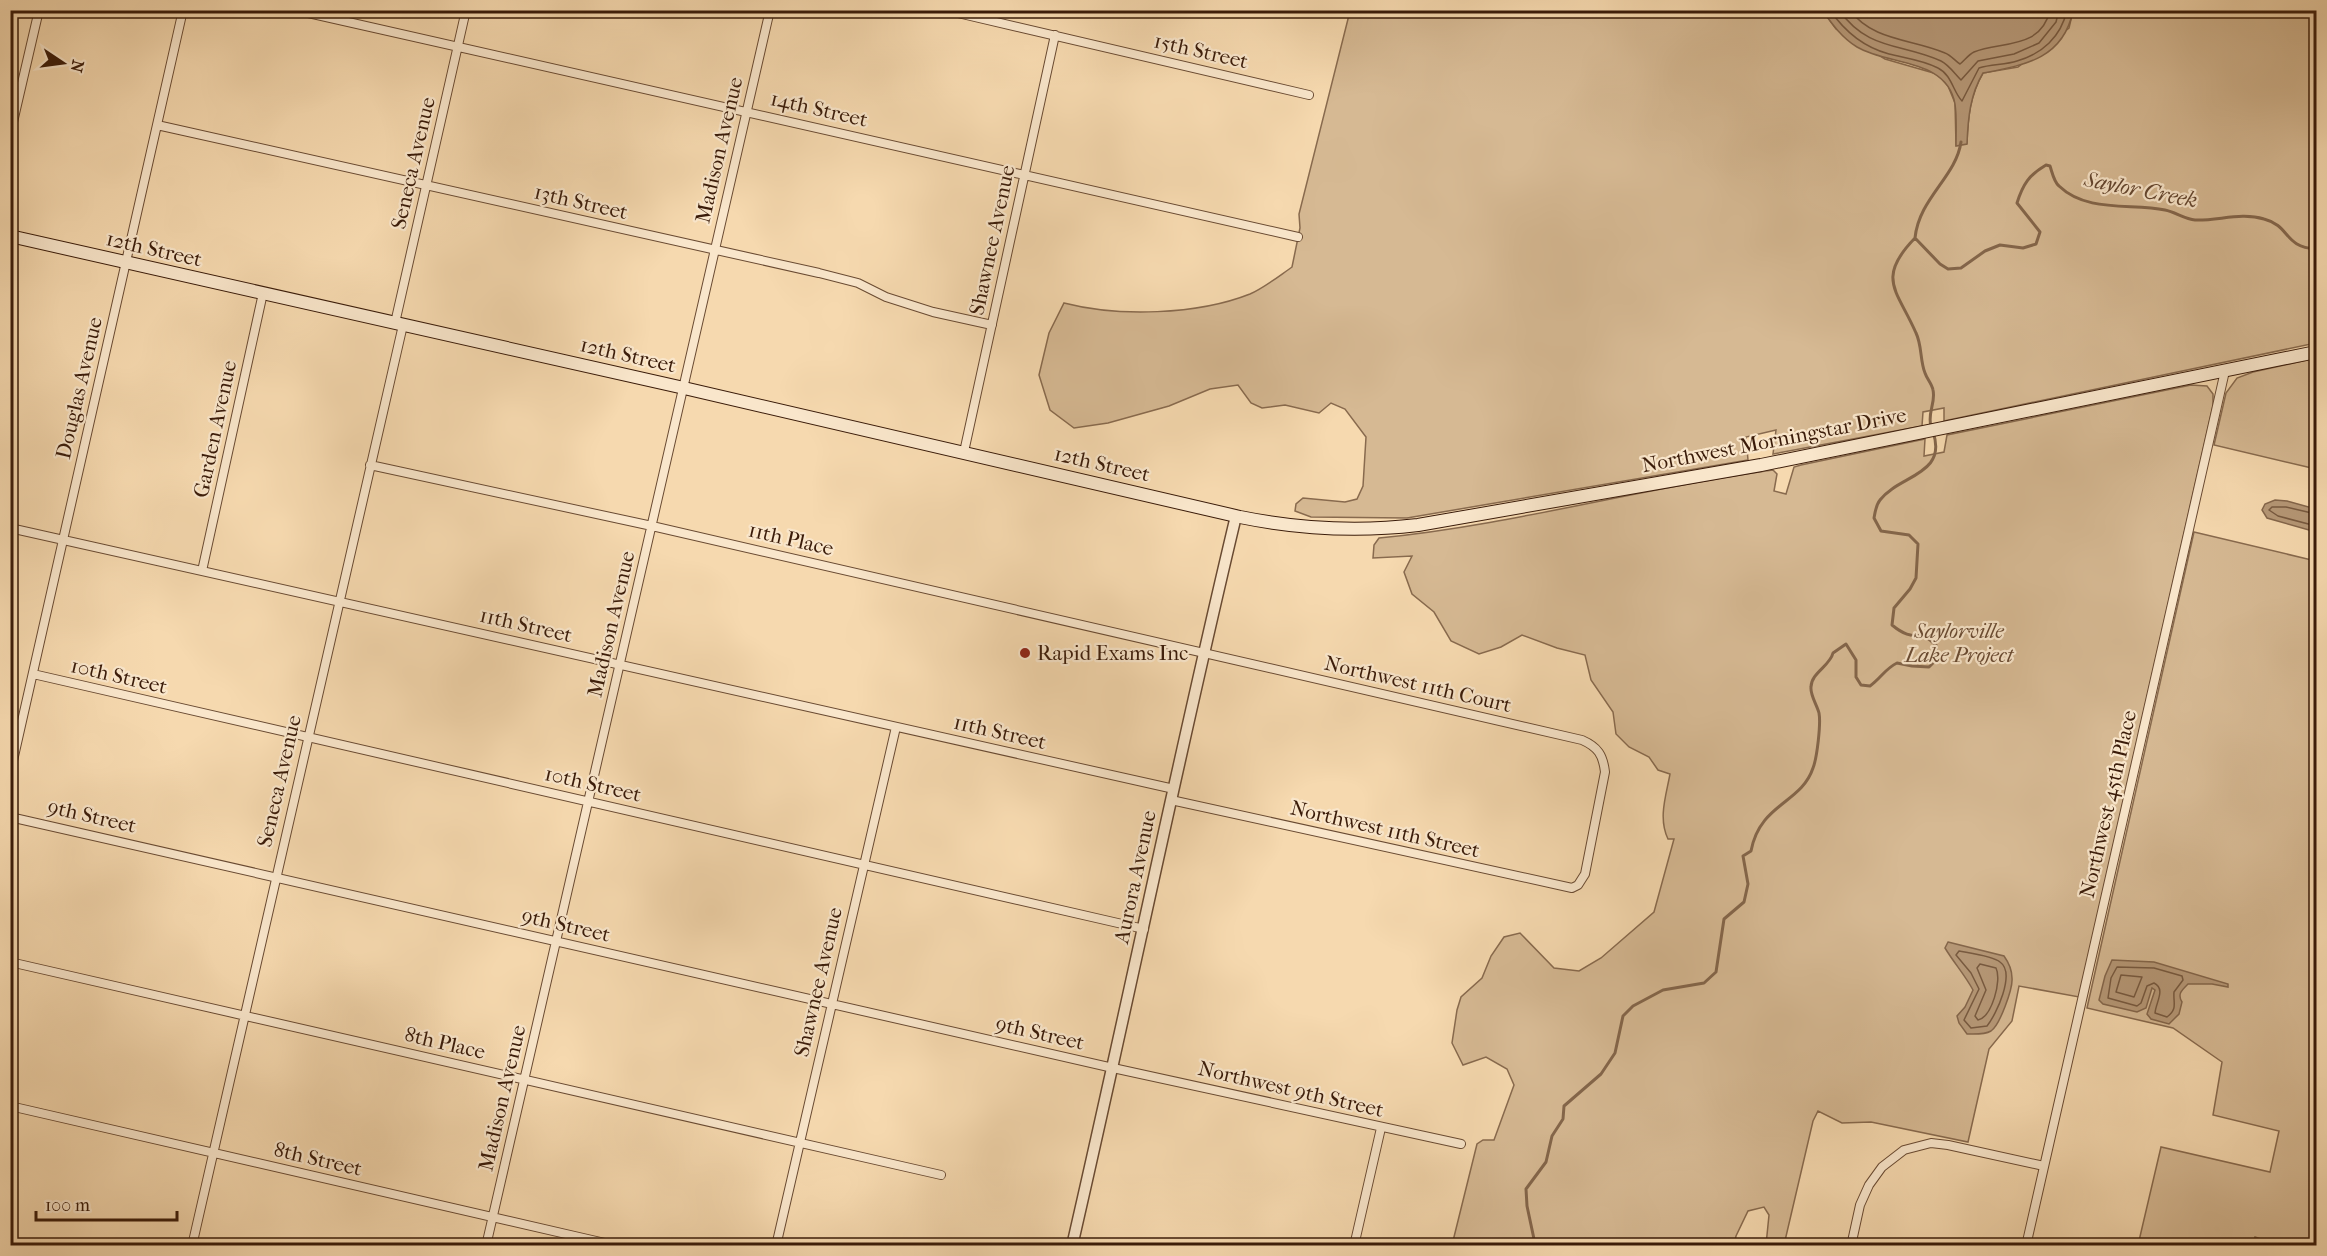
<svg xmlns="http://www.w3.org/2000/svg" width="2327" height="1256" font-family="'IM FELL French Canon',serif">
<style>
.green{fill:#d6b993;stroke:#886a4e;stroke-width:1.5}
.water{fill:#b69877;stroke:#84664b;stroke-width:1.5}
.lines{fill:none;stroke-linecap:round;stroke-linejoin:round}
.shore{stroke:#785a40;stroke-width:1.5}
.stream{stroke:#84664b;stroke-width:3}
.minor-casing{stroke:#694a32;stroke-width:10}
.tertiary-casing{stroke:#694a32;stroke-width:13}
.secondary-casing{stroke:#3a1b09;stroke-width:14}
.minor{stroke:#f9e6cb;stroke-width:8}
.tertiary{stroke:#f9e6cb;stroke-width:10}
.secondary{stroke:#f9e6cb;stroke-width:12}
.poi-dot{fill:#8f2418;stroke:#f9e6cb;stroke-width:2}
.labels{text-anchor:middle;dominant-baseline:central;stroke-width:4.5;stroke-linejoin:round;paint-order:stroke}
.street-label{font-size:21px;fill:#3a1b09;stroke:#f9e6cb}
.park-label{font-size:21px;font-style:italic;fill:#694a32;stroke:#f9e6cb}
.poi-label{font-size:21px;fill:#3a1b09;stroke:#f9e6cb;text-anchor:start}
.water-label{font-size:22px;font-style:italic;fill:#654730;stroke:#f9e6cb}
</style>
<rect width="100%" height="100%" fill="#f6d9af"/>
<filter id="stains"><feTurbulence type="fractalNoise" baseFrequency=".00333" numOctaves="4"/><feColorMatrix values="0 0 0 0 .2 0 0 0 0 .09 0 0 0 0 .02 0 0 0 .5 -.17"/></filter>
<radialGradient id="worn" r=".72"><stop offset=".6" stop-color="#630" stop-opacity="0"/><stop offset="1" stop-color="#630" stop-opacity=".3"/></radialGradient>
<path class="green" d="M1350,11h473l13,18 49,30 52,15 11,12 7,17 1,42 11,-2c1,-25 3,-48 16,-70l35,-6 51,-39 4,-17h243v332l-372,78v-13l-21,4 -1,14 -149,28 3,-24 -30,7 2,23 -341,58 -96,-1 -16,-6 1,-7 7,-6 42,4 12,-3 6,-13 3,-49 -21,-28 -14,-6 -12,10 -34,-8 -23,3 -11,-5 -13,-18 -28,4 -41,17 -61,17 -34,5 -24,-18 -11,-35 10,-42 15,-30c54,14 133,12 186,-9 14,-6 29,-18 42,-27l8,-39 -1,-14z
M2316,358v111l-102,-24 12,-52 11,-15 16,-6z
M2191,385l16,1 6,8v12l-134,591 -60,-11 -7,35 -23,28 -21,93 -97,-20 -29,1 -24,-12 -5,10 -29,124h-18l3,-30 -5,-8 -16,4 -12,25 -2,9h-282l25,-101 6,-4h11l20,-55 -7,-16 -21,-12 -23,8 -11,-22 5,-33 4,-13 21,-19 9,-22 13,-19 16,-4 34,35 25,3 22,-13 53,-46 20,-73h-6c-10,-21 -2,-43 2,-65l-12,-4 -9,-13 -20,-10 -13,-13 -3,-22 -22,-32 -6,-25 -28,-7 -35,-13 -21,12 -22,7 -28,-13 -17,-29 -22,-18 -8,-22 8,-16 -39,2 1,-13 5,-7c133,-13 262,-50 394,-68l4,4 -3,17 12,3 8,-27 7,-2 124,-26 -1,17 20,-4 3,-17z
M2194,532l122,29v684h-37l-24,-8 -2,8h-115l23,-98 109,25 9,-41 -66,-16 9,-53 -49,-34 -86,-20z"/>
<path class="water" d="M1823,11h250c-10,48 -48,54 -90,62 -13,22 -15,45 -16,71l-11,2c0,-14 1,-29 -1,-42 -8,-46 -66,-38 -98,-57 -15,-9 -25,-23 -34,-36z
M2275,500l12,1 29,8v23l-49,-14 -5,-8 3,-6z
M1948,942l56,14c5,7 8,13 8,22 1,10 -12,47 -21,53 -7,4 -17,3 -24,3l-8,-11 -2,-7 8,-9 8,-17c-8,-15 -19,-27 -28,-42z
M2112,960l42,2 74,22v3l-16,-3h-24c-6,6 -11,10 -6,18l-3,12 -10,10 -18,-5 -4,-5 8,-24 -3,-2 -6,20 -9,4 -34,-8 -4,-4 6,-24z"/>
<g class="lines">
<path class="shore" d="M1830,10c15,22 33,37 59,44 16,4 34,6 49,14 14,7 15,24 24,33l17,-33c12,-4 26,-3 38,-7 25,-7 44,-24 50,-51
M1839,10c29,41 62,33 102,51 8,4 14,13 20,19l17,-19 36,-7 25,-11 17,-21 3,-12
M1850,10c22,31 63,29 95,43 6,2 10,8 15,11 5,-4 8,-9 14,-12 27,-11 67,-2 76,-42
M2316,514l-30,-7h-14l-3,3 9,6 38,10
M1959,951c10,2 34,5 41,11 16,11 -4,53 -13,64l-16,2 -7,-8 15,-31 -8,-16 -15,-18z
M1980,964l16,4c6,12 -4,49 -18,52l-3,-4 11,-26 -9,-22z
M2117,967l37,1 28,8 1,4 -9,12c-1,11 4,17 -7,25l-12,-4c1,-11 11,-24 -1,-30l-7,3 -6,17 -4,3 -29,-8 3,-20z
M2121,975l21,2 -8,20 -18,-5z"/>
<path class="stream" d="M1961,142c-5,35 -42,56 -46,96l25,26 8,5 13,-1 24,-17 15,-6 23,3 13,-4 4,-12 -23,-29c6,-19 12,-28 29,-38l4,1c2,6 4,16 9,20 28,27 72,17 106,24 10,2 20,9 30,10 23,1 46,-8 69,-1 27,7 19,28 52,30
M1915,238c-40,41 -17,53 1,95 6,12 4,28 9,40 2,6 7,11 8,17 3,13 -6,23 -2,36
M1532,1246l2,-7 -7,-33 -1,-17 20,-27 6,-26 11,-17 1,-13 37,-32 14,-21 8,-37 10,-10 30,-16 41,-7 12,-11 8,-53 20,-17 4,-18 -5,-28 8,-5c9,-48 50,-47 62,-83 4,-10 8,-44 6,-55 -2,-8 -9,-18 -8,-26 0,-14 19,-21 22,-34l13,-9 10,16v17l5,8 9,1c11,-8 16,-18 27,-23l15,3 17,1 8,-8 -1,-14 -12,-10c-14,2 -21,-1 -32,-10l2,-17 16,-19 6,-11 2,-34 -9,-9 -28,-4 -7,-13c1,-6 2,-13 6,-18 19,-25 68,-25 53,-68"/>
<defs>
<path id="minor" d="M295,10l1003,227
M945,10l364,85
M157,125l662,148 39,10 28,14 47,15 59,13
M10,135l29,-125
M395,323l71,-313
M964,452l91,-417
M370,465l282,61 930,214c16,7 21,15 23,32l-20,102 -7,11 -6,3 -401,-88
M10,528l1164,261
M202,571l61,-278
M33,674l1111,255
M10,774l173,-764
M10,817l1103,251 348,76
M10,962l931,213
M10,1106l608,140
M192,1246l211,-921
M486,1246l284,-1236
M776,1246l120,-519
M1354,1246l27,-118
M1851,1246l9,-41 9,-20 13,-18 22,-17 27,-7 17,2 96,21
M2026,1246l199,-875"/>
<path id="tertiary" d="M1072,1246c56,-243 106,-488 164,-730"/>
<path id="secondary" d="M10,236l674,152 556,129c59,12 119,15 178,8l343,-60 555,-113"/>
</defs>
<use href="#minor" class="minor-casing"/>
<use href="#tertiary" class="tertiary-casing"/>
<use href="#secondary" class="secondary-casing"/>
<use href="#minor" class="minor"/>
<use href="#tertiary" class="tertiary"/>
<use href="#secondary" class="secondary"/>
</g>
<circle class="poi-dot" cx="1025" cy="653" r="6"/>
<g class="labels">
<g class="street-label">
<text transform="translate(1201 51) rotate(13)">15th Street</text>
<text transform="translate(819 109) rotate(13)">14th Street</text>
<text transform="translate(719 150) rotate(-77)">Madison Avenue</text>
<text transform="translate(413 163) rotate(-77)">Seneca Avenue</text>
<text transform="translate(581 202) rotate(13)">13th Street</text>
<text transform="translate(992 240) rotate(-78)">Shawnee Avenue</text>
<text transform="translate(154 249) rotate(13)">12th Street</text>
<text transform="translate(628 355) rotate(13)">12th Street</text>
<text transform="translate(79 388) rotate(-77)">Douglas Avenue</text>
<text transform="translate(215 429) rotate(-78)">Garden Avenue</text>
<text transform="translate(1774 440) rotate(-11)">Northwest Morningstar Drive</text>
<text transform="translate(1102 464) rotate(13)">12th Street</text>
<text transform="translate(791 539) rotate(13)">11th Place</text>
<text transform="translate(611 624) rotate(-77)">Madison Avenue</text>
<text transform="translate(526 625) rotate(13)">11th Street</text>
<text transform="translate(119 676) rotate(13)">10th Street</text>
<text transform="translate(1418 684) rotate(13)">Northwest 11th Court</text>
<text transform="translate(1000 732) rotate(13)">11th Street</text>
<text transform="translate(279 781) rotate(-77)">Seneca Avenue</text>
<text transform="translate(593 784) rotate(13)">10th Street</text>
<text transform="translate(2108 804) rotate(-77)">Northwest 45th Place</text>
<text transform="translate(92 816) rotate(13)">9th Street</text>
<text transform="translate(1385 829) rotate(13)">Northwest 11th Street</text>
<text transform="translate(1135 877) rotate(-78)">Aurora Avenue</text>
<text transform="translate(566 925) rotate(13)">9th Street</text>
<text transform="translate(818 982) rotate(-77)">Shawnee Avenue</text>
<text transform="translate(1040 1033) rotate(13)">9th Street</text>
<text transform="translate(445 1043) rotate(13)">8th Place</text>
<text transform="translate(1291 1089) rotate(13)">Northwest 9th Street</text>
<text transform="translate(502 1098) rotate(-77)">Madison Avenue</text>
<text transform="translate(318 1159) rotate(13)">8th Street</text>
</g>
<g class="park-label">
<text x="1959" y="631">Saylorville<tspan x="1959" dy="24">Lake Project</tspan></text>
</g>
<g class="poi-label">
<text x="1037" y="653">Rapid Exams Inc</text>
</g>
<g class="water-label">
<text transform="translate(2141 190) rotate(11)">Saylor Creek</text>
</g>
</g>
<rect width="2327" height="1256" fill="none" stroke="#f6d9af" stroke-width="36"/>
<rect x="12" y="12" width="2303" height="1232" fill="none" stroke="#3a1b09" stroke-width="3"/>
<rect x="18" y="18" width="2291" height="1220" fill="none" stroke="#3a1b09" stroke-width="1.5"/>
<g transform="translate(63 63) rotate(103)" stroke="#f9e6cb" stroke-width="4.5" paint-order="stroke">
<path d="M0-4.5L10 22L0 15L-10 22Z" fill="#3a1b09"/>
<text y="-9" font-size="16" font-weight="bold" text-anchor="middle" fill="#3a1b09">N</text>
</g>
<path d="M36 1211v9h141v-9" fill="none" stroke="#3a1b09" stroke-width="3"/>
<text x="45" y="1211" font-size="18" fill="#3a1b09" stroke="#f9e6cb" stroke-width="4.5" paint-order="stroke">100 m</text>
<rect width="100%" height="100%" filter="url(#stains)"/>
<rect width="100%" height="100%" fill="url(#worn)"/>
</svg>
